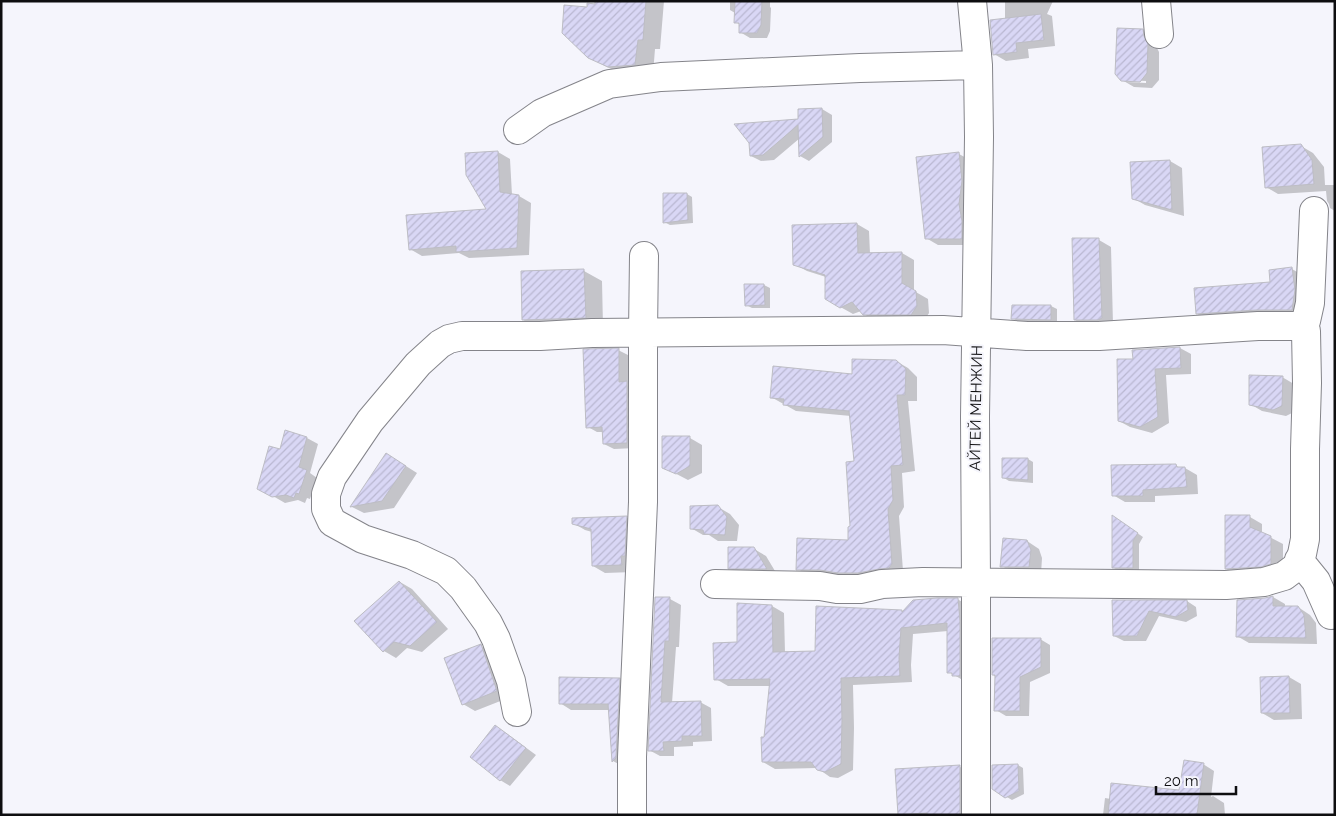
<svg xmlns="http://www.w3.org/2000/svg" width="1336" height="816" font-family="Raleway,sans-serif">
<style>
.shadow{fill:#0003;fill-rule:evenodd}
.building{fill:url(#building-hatch);stroke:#bdbdc4}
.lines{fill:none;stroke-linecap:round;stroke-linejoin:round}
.minor-casing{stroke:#84848a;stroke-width:30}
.minor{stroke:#fff;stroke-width:28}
.labels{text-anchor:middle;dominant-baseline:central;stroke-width:4;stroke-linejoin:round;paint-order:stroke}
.street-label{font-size:15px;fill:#0e0e10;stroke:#f5f5fc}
</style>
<defs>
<pattern id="building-hatch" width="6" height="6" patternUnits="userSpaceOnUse" patternTransform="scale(1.25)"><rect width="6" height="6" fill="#d9d7f5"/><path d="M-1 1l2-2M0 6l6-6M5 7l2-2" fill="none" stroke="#b9b7d1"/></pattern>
</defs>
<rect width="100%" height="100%" fill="#f5f5fc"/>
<path class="shadow" d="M596,1h68l-4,48h-5l-2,25 -26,2 -20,-9 -19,-10v-49l8,-2z
M730,1h40v6l1,1 -1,23 -3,7h-17l-10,-6 1,-7 -6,-3v-9l-5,-3z
M1005,1h48l-6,13 5,2 3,30 -27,3 1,9 -23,3 -12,-7 11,-35z
M1143,30l12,7v7l4,8v28l-7,8 -18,-1 -12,-7zM1127,80l19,1v2l-19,-1z
M822,109l10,6v27l-23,19 -9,-5v-18l-26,22 -13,1 -10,-5 48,-36z
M1301,146l12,7 11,14 1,18h10v26l-5,-3 -1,-4 -2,-3 -1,-10 -48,3 -12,-7z
M498,152l12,7 2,36 7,1 12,7 -2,52 -60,3 -10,-5 -37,3 -12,-7 78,-39z
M959,154l11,6 3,85h-35l-12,-7z
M1170,161l12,7 2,48 -39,-11 -12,-7z
M687,194l5,3 1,26 -23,2 -6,-3z
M857,224l12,7 1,23 32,-1 12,7v31l14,8 1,14 -5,8h-48l-12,-7 -3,-3 -8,3 -27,-15v-22l-19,-6 -13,-7 -1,-38z
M1099,240l12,7 2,77 -26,3 -12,-7z
M1292,269l12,7v41l-95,3 -12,-6 75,-31z
M584,271l18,10 1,46 -62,3 -18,-10 -1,-48z
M745,285h19l6,3v20h-18l-6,-3z
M1013,306h38l6,3v14l-39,-1 -5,-4z
M1180,348l11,6v20l-25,1 3,48 -17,10 -22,-6 -11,-6 16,-61z
M618,350l10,5v28l8,5v60l-22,1 -10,-5 -1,-12h-6l-9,-5z
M896,361l12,7 9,9v24h-9l7,70 -13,2 2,34 -5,9 4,55 -12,4 -81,1 -12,-7 51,-28 6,-79 -4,-46 -55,-5 -25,-14 82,-22z
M1282,377l12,7v28l-8,4 -24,-5 -12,-7z
M286,432l21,6 11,6 -8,29 7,5 -7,21 -3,-1 -2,5 -7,-3 -13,3 -26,-15 22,-37z
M690,438l12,7v28l-14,7 -25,-13z
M1028,459l5,3v21l-24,-2 -5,-3z
M398,461l19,12 -23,35 -30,5 -12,-6z
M1176,466l5,2h4l12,7 1,19 -43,2v6h-30l-12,-7z
M718,507l12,7 9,11 -2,16h-19l-9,-6h-6l-12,-7z
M626,517l12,7 -5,48 -28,1 -12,-7 -1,-34 -7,-2 -12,-7z
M1226,517h24l12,7v9l21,11v26l-45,6 -12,-7z
M1118,520l25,17 -4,7v27h-20l-5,-3z
M1027,541l12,8 3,9 -1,16 -27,-1 -12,-7z
M754,549l12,7 12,20 -37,-1 -12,-7z
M400,582l12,7 36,40 -26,23 -15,-4 -11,10 -12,-7z
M1273,597l12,7v3h13l12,8 6,8 1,21 -68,-1 -12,-7z
M656,598l14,1 11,6 -2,42h-3l-4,56 28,-1 11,6 1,33 -19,1v4l-19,1v9h-14l-11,-6z
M957,599l13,7 -4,76 -17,-10 -1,-41 -35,3 -2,31 1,17 -59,3 1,43 -1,42 -15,8 -8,-1 -13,-9 -42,1 -12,-7 7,-76h-42l-12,-7 23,-35 33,-38 12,7 1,40 31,-1 86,-41 1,1z
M1114,601h73l9,6 1,9 -11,6 -27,-6 -13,25h-22l-10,-5z
M1040,639l10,6v28l-20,9 -1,34h-23l-10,-6v-33l-3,-2z
M481,646l12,7 15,45 -33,13 -12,-7z
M1289,677l12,7 1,35 -28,1 -12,-7 -1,-35z
M619,679l12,6 -7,82 -11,-6 -3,-51h-39l-11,-7z
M496,727l10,6 30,22 -26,31 -10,-6z
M1203,764l11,7 -3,26 2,-1 11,7 1,12h-122l2,-17 6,1 69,-7z
M1018,765l5,3 1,26 -12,6 -19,-11z
M960,767l18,10v38h-78l-3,-45z"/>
<path class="building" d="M595,1h51l-3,39h-5l-3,25 -27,2 -20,-9 -26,-25 2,-28 23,2v-4l8,1z
M735,1h27l-1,24 -4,8h-18v-10h-5z
M1041,14l3,26 -28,3 1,9 -24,3 -3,-35z
M1117,28l26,1 1,7 4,8 -1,29 -7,9 -19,-1 -6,-7z
M822,108l1,29 -24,20 -1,-32 -35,30 -13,1 -1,-13 -15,-19 64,-5v-10z
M1301,144l11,16 2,24 -49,4 -3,-41z
M498,151l2,41 19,3 -2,53 -61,4v-6l-47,4 -3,-35 80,-6 -20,-34 -1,-22z
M959,152l3,29 -3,23 3,17v18h-37l-9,-82z
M1170,160l2,50 -40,-11 -2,-37z
M663,193h24l1,27 -25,3z
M857,223l1,30 44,-1v31l14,8 1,15 -6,9h-48l-11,-13 -12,6 -15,-9v-24l-32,-10 -1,-40z
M1072,238h27l3,80 -4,2h-24z
M1292,267l3,23 -3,20h-35l-61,4 -2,-26 76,-6 -1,-12z
M584,269l2,49 -64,2 -1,-49z
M744,284h20l1,21 -20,1z
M1012,305h39v15l-40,-1z
M1180,347l1,21 -26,1 3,48 -18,10 -22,-6 -1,-62h16l-1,-9z
M619,348v34l8,-1v62l-24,1 -1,-17 -16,1 -3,-79z
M852,359l44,1 10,9 -1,26h-8l6,70 -12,1 2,34 -5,9 4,55 -3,4 -10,1 -21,4h-20l-18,-3h-24l1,-32 51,2v-13l2,-1 -4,-64 8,-1 -5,-50 -66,-6 1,-6 -14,-1 3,-32 79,8z
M1249,375l34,1 -1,30 -9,4 -24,-5z
M285,430l22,7 -8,30 8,3 -8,24 -3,-1 -2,5 -8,-3 -14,2 -15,-8 12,-43 11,3z
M662,436h28v30l-14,8 -14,-6z
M386,453l20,13 -24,35 -32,6z
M1002,458h26v22l-26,-2z
M1176,464l1,3h8l2,20 -44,3v6h-31l-1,-31z
M718,505l9,12 -2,18 -21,-1 -1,-4 -13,-1v-23z
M1112,515l26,18 -5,8v27h-21z
M1225,515h25v12l21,9v28l-10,3 -36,2z
M627,516l-2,40h-4l1,9 -30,1 -1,-37 -19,-5v-6z
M1003,538l24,2 4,10 -2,17h-29z
M728,547h26l13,22h-39z
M399,581l38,41 -27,24 -16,-4 -11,10 -29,-31z
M1273,596v10h25l6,9 2,23 -70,-1 1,-37 28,-2z
M655,597h15l-1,44h-4l-4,61 40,-1 1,35h-20v5l-19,1 1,9h-16z
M937,598h21l2,23v55h-8v-3h-5v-50l-46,5 -2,30 1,18 -59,2 1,42 -1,44 -16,8 -8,-2 -6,-8h-49l-1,-25h3l6,-58 -56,1 -1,-37 24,-1v-39l35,2 1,47 42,-1 1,-45 86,4v2l11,-12z
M1112,600h75l1,10 -12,7 -27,-6 -12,25h-24z
M992,638h49v29l-21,10v34h-26l1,-36h-3z
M481,644l16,47 -35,14 -18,-47z
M1289,676l1,37h-29l-1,-36z
M559,677l61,1 -4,80 -4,4 -4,-58h-49z
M495,725l31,23 -26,33 -30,-24z
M1184,760l20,3 -7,52h-89l3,-32 68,7z
M1018,764l1,27 -14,7 -13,-9v-24z
M960,765v50h-33v-2l-29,2 -3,-46z"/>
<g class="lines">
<defs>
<path id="minor" d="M972,1l6,64 1,72 -4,280 1,165v233
M1156,1l3,33
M518,130l24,-17 67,-29 52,-7 199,-9 118,-3
M1302,328l4,-7 4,-18 4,-92
M1299,560l17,21 15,34
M517,712l-6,-31 -15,-42 -8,-16 -25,-35 -17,-17 -34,-16 -49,-16 -31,-17 -6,-13v-15l6,-17 38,-56 48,-57 22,-20 9,-5 13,-3h78l52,-3 351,-3 84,6h72l159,-10h41l7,5 1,52 -2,66v90l-3,15 -6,13 -12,9 -20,6 -38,3 -303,-3 -41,2 -22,5h-23l-17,-3 -105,-2
M632,815v-58l11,-255v-169l1,-77"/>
</defs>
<use href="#minor" class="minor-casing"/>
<use href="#minor" class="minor"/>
</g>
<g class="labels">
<g class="street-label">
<text transform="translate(976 408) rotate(-89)">АЙТЕЙ МЕНЖИН</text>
</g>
</g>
<rect width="1336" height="816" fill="none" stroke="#0e0e10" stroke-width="5"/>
<path d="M1156 786v8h80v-8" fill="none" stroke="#0e0e10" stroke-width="2.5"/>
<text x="1164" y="786" font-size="15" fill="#0e0e10" stroke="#f5f5fc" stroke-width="4" paint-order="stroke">20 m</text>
</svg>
